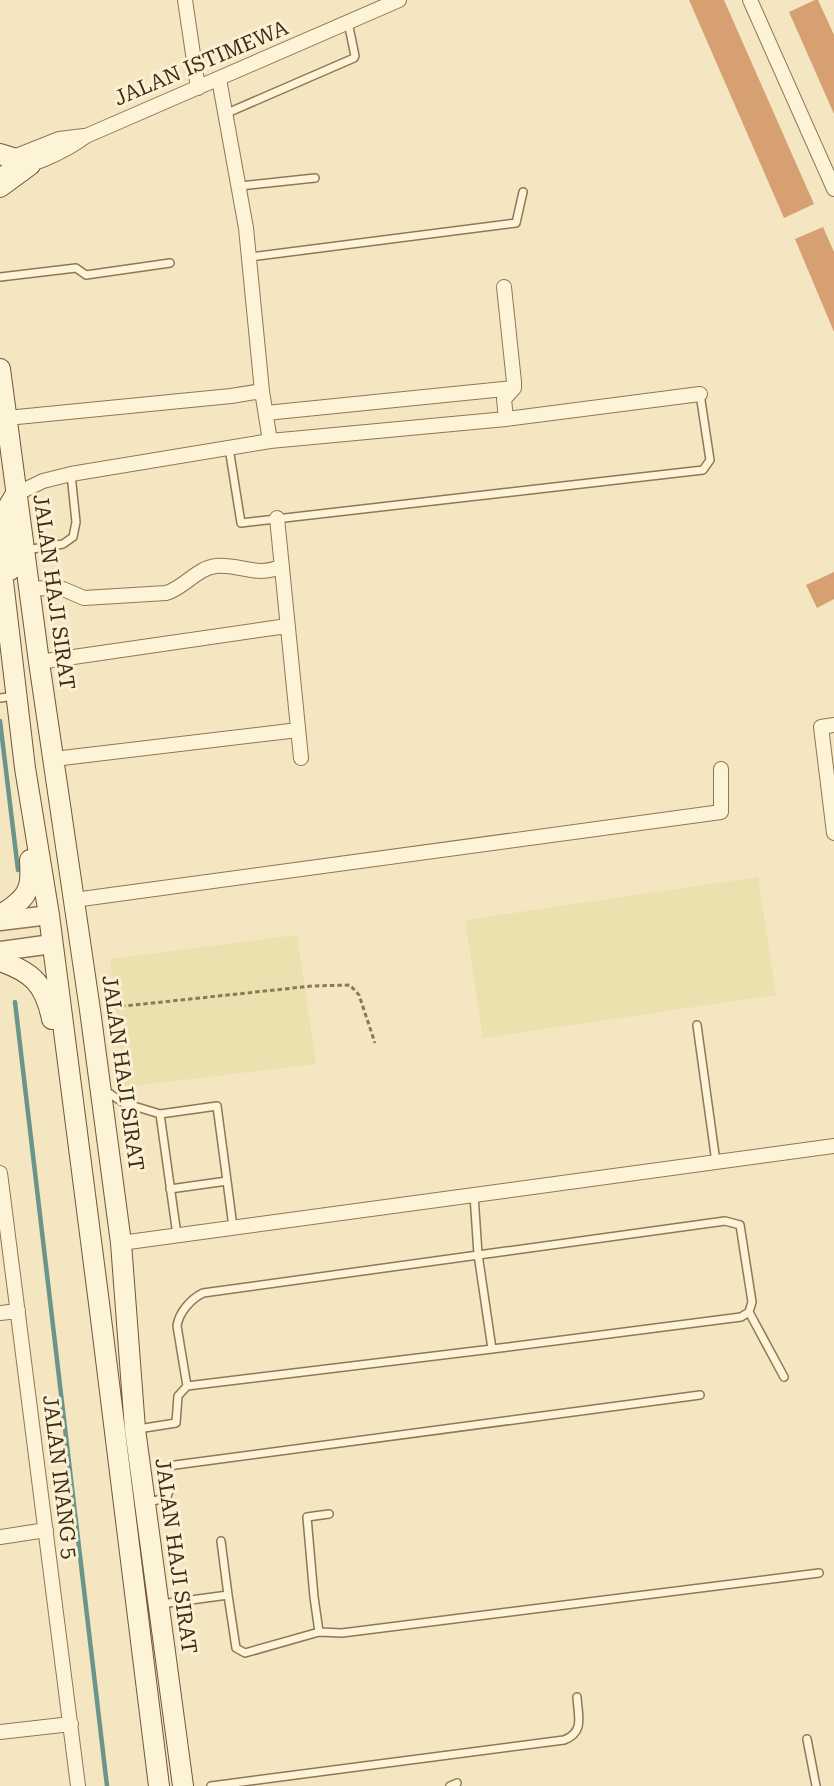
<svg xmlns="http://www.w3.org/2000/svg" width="834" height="1786" font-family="'Roboto Serif',serif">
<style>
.farmland{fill:#eae2ae}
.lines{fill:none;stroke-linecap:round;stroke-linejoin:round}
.stream{stroke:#6a958c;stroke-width:4.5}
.building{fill:#d6a073}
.service-casing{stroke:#907756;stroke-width:10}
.minor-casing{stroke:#907756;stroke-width:16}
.tertiary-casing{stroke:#907756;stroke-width:21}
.secondary-casing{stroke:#715739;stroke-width:22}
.path{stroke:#907756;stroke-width:3;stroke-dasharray:4.5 3;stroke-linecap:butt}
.service{stroke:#fdf3d6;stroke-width:7}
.minor{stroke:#fdf3d6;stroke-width:14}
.tertiary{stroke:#fdf3d6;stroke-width:18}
.secondary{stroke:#fdf3d6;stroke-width:20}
.labels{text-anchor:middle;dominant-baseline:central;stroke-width:6;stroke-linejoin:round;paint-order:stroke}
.street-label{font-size:21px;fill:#3d2e1c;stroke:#faf0d2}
</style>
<rect width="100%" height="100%" fill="#f3e6c1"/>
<path class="farmland" d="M758,877l18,118 -293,43 -18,-118z
M297,935l19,129 -191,23 -15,-128z"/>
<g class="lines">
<path class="stream" d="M0,721l18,149
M15,1002l92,784"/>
</g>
<path class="building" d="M689,0h35l90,204 -30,14z
M815,0h3l16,35v79l-45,-102z
M823,227l11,25v80l-39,-93z
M834,572v27l-17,9 -11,-23z"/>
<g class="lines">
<defs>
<path id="service" d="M225,114l129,-56 1,-2 -7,-34
M240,186l75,-8
M250,257l266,-34 7,-31
M0,277l76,-9 10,7 84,-12
M229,448l12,75 462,-53 7,-10 -10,-66
M26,550l37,-6 10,-7 3,-15 -5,-48
M0,698l15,-2
M697,1025l19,137
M104,1090l20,13 36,11 57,-8 10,75 -57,8
M160,1114l17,121
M227,1181l6,46
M474,1195l4,59 14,95
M749,1312l35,65
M138,1429l38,-6 2,-27 9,-10 305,-37 249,-32 8,-5 3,-10 -12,-77 -15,-4 -522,72c-12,6 -24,19 -26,33l10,60
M147,1503l20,-6 2,-6 -4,-20 4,-5 6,-1 525,-70
M221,1541l7,54
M161,1604l67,-9 8,53 9,5 74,-21 -5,-35 -7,-80 22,-3
M319,1632l23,1 477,-60
M807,1739l9,47
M211,1786l353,-46c21,-8 14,-24 13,-43
M450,1786l7,-3"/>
<path id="minor" d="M185,0l13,88
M750,0l84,189
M6,160l53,-21 25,-3
M0,174c31,-9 61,-19 86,-38l313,-136
M504,287l10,95v6l-10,11 2,20
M262,391l8,50
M266,413l248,-25
M7,418l224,-22 31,-5 -16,-163 -27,-149
M16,494l27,-13 28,-7 199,-33 236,-22 194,-25
M277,518l24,240
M29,588l34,1 21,9 82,-5c18,-5 31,-25 50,-27 25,-2 41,12 66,0
M39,662l248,-36
M834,725l-13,2 13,106
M54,759l244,-29
M74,900l647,-88v-43
M0,1173l78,613
M121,1243l713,-97
M0,1313l18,-2
M0,1537l46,-7
M0,1732l71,-8"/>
<path id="tertiary" d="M0,921l49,-6
M0,951l52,-7"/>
<path id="secondary" d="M0,154l13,4
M0,187l30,-22
M0,369l39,293 51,348 31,233 14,186 48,357
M0,556l25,212 24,147 51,396 59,475
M10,570l-6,-56 12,-20
M0,914c7,-2 11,-6 16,-10 16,-12 15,-26 14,-44
M0,961c32,11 45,23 52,58"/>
</defs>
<use href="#service" class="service-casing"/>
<use href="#minor" class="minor-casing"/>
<use href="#tertiary" class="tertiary-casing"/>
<use href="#secondary" class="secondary-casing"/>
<path class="path" d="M106,1008l206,-22 38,-1 9,10 16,48"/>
<use href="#service" class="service"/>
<use href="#minor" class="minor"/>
<use href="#tertiary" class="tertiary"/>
<use href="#secondary" class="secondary"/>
</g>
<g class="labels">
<g class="street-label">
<text transform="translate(201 63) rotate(-23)">JALAN ISTIMEWA</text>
<text transform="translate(54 592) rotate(82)">JALAN HAJI SIRAT</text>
<text transform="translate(123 1073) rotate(82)">JALAN HAJI SIRAT</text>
<text transform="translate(60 1477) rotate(83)">JALAN INANG 5</text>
<text transform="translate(176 1556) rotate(82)">JALAN HAJI SIRAT</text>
</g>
</g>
</svg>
